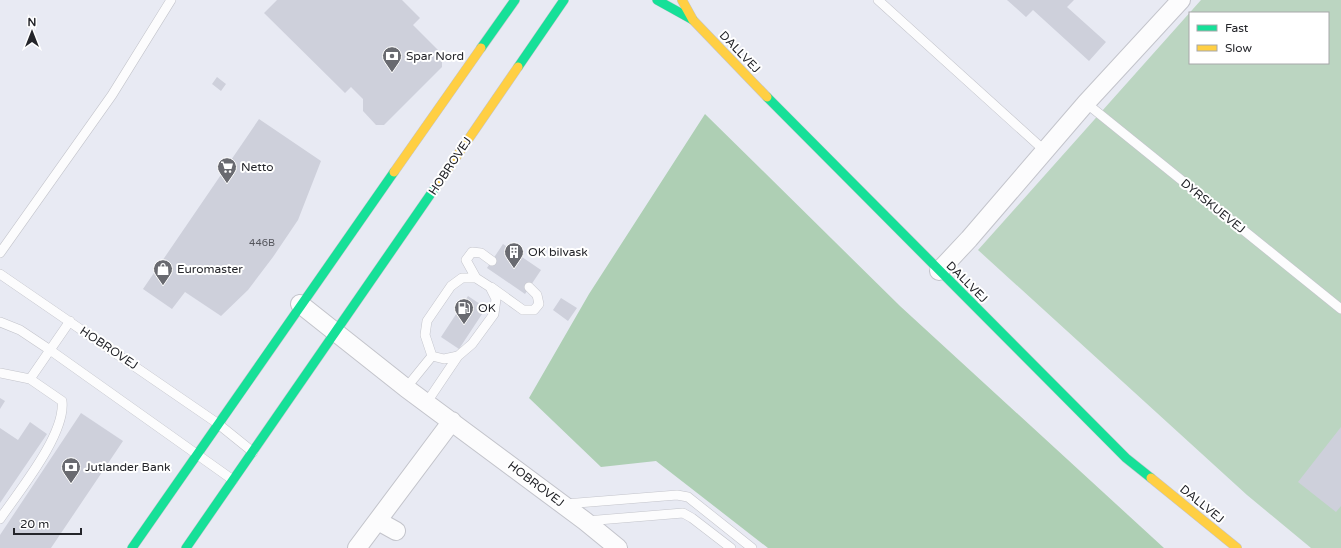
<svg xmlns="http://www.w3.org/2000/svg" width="1341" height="548" font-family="'Varela Round',sans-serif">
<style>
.green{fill:#bbd5c1;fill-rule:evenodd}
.forest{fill:#aecfb4}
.building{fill:#ced0db}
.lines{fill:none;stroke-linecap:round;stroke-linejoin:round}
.lane-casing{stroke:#c3c4cb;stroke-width:10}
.street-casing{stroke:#c3c4cb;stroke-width:20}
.fast-casing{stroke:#c3c4cb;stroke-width:10}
.slow-casing{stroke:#c3c4cb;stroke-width:10}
.lane{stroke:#fcfcfd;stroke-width:9}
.street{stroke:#fcfcfd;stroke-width:18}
.fast{stroke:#16e098;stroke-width:9}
.slow{stroke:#ffcf43;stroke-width:9}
.labels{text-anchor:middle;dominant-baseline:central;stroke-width:4;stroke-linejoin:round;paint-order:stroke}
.number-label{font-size:10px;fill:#53545b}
.street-label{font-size:12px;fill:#24252a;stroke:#fff}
.poi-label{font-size:12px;fill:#24252a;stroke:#fff;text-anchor:start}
</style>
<rect width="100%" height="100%" fill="#e8eaf3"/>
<path class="green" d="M1201,0h140v548h-30l-64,-53 -269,-245zM1190,13h138v50h-138z"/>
<path class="forest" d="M705,114l195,192 264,242h-396l-112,-87 -55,6 -72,-69 60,-104z"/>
<path class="building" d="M277,0h125l18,18 -7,7 29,29v13l-58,58h-8l-13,-14v-12l-12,-12 -6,6 -81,-80z
M1007,0h67l-7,7 39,35 -17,19 -56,-51 -7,7z
M217,77l9,7 -5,7 -9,-7z
M259,119l62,42 -23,59 -25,37 -25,33 -27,26 -36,-24 -13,17 -29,-20z
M503,244l38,26 -16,24 -38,-26z
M468,296l18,12 -27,41 -18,-12z
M561,298l16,10 -9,13 -15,-11z
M0,398l5,3 -5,8z
M81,413l42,28 -72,107h-51v-13z
M30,422l17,12 -47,69v-75l18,12z
M1341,427v79l-5,6 -38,-30z"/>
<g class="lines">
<defs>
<path id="lane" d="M878,0l167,151
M1086,103l255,206
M0,253l112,-158 59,-95
M0,274l217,149 36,29
M476,278l-10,-18 6,-8 9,1 11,8
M491,287l32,23h11l5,-6 -2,-9 -8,-8
M0,322l20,8 30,20 183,130
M432,356l12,3 14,-3
M0,373l30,6 32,22c4,33 -43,90 -62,118
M30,379l40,-58
M406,388l26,-32 -7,-21 2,-14 24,-35 11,-8h14l14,9 6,12 -2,15 -22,30 -14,12 -31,46
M565,504l112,-9 11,2 64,51
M586,521l97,-8 9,5 39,30"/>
<path id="street" d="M939,271l30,-32 117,-136 95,-103
M300,304l106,84 179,133 33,27
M378,521l18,10
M357,548l95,-127"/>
<path id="fast" d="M657,0l36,20
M481,48l34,-48
M518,67l46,-67
M767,97l359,361 25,20
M132,548l262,-376
M186,548l253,-366"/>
<path id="slow" d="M682,0l11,20 74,77
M394,172l87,-124
M439,182l79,-115
M1151,478l86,70"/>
</defs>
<use href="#lane" class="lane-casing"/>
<use href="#street" class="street-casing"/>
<use href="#fast" class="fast-casing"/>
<use href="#slow" class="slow-casing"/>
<use href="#lane" class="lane"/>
<use href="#street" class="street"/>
<use href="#fast" class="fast"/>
<use href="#slow" class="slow"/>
</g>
<defs>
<symbol id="bank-pin" viewBox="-11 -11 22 30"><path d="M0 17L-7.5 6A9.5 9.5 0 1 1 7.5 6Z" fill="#696a70" stroke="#fff"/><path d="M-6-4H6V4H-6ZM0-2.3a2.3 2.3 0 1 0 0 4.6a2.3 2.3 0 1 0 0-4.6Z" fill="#fff"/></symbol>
<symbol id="supermarket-pin" viewBox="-11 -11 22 30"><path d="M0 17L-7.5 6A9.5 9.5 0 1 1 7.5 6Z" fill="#696a70" stroke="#fff"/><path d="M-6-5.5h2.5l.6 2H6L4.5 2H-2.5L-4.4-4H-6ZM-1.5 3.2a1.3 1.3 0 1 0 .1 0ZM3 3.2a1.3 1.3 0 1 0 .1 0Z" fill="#fff"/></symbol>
<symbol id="building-pin" viewBox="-11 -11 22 30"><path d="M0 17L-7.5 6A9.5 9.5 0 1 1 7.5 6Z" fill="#696a70" stroke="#fff"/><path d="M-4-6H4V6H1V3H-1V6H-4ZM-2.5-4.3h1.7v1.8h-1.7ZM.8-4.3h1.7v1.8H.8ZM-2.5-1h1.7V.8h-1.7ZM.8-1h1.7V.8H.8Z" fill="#fff"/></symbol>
<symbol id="shop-pin" viewBox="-11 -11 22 30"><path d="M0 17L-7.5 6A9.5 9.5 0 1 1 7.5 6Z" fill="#696a70" stroke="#fff"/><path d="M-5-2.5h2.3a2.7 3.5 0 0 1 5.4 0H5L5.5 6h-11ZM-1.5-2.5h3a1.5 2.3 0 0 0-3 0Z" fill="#fff"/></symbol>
<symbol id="fuel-pin" viewBox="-11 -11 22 30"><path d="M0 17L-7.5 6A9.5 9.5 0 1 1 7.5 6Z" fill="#696a70" stroke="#fff"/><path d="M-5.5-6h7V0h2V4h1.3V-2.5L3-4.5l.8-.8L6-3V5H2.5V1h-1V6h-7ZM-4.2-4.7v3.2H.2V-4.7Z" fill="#fff"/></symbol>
</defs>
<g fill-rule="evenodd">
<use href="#bank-pin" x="381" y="45" width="22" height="30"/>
<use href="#supermarket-pin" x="216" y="156" width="22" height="30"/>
<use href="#building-pin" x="503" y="241" width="22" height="30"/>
<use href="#shop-pin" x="152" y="258" width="22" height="30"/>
<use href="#fuel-pin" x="453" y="297" width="22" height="30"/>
<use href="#bank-pin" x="60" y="456" width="22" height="30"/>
</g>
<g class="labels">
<g class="number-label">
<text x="262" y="243">446B</text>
</g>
<g class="street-label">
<text transform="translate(740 52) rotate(46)">DALLVEJ</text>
<text transform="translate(450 166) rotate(-56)">HOBROVEJ</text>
<text transform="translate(1213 206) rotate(39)">DYRSKUEVEJ</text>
<text transform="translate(967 282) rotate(45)">DALLVEJ</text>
<text transform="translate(109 348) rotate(34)">HOBROVEJ</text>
<text transform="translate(536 484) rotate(37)">HOBROVEJ</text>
<text transform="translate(1202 504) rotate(39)">DALLVEJ</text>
</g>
<g class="poi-label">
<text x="406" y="56">Spar Nord</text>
<text x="241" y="167">Netto</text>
<text x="528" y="252">OK bilvask</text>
<text x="177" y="269">Euromaster</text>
<text x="478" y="308">OK</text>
<text x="85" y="467">Jutlander Bank</text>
</g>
</g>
<rect x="1189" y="12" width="140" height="52" fill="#ffffff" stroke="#a7a8aa"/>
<rect x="1197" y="25" width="20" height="6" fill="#16e098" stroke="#a7a8aa"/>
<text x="1225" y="32" font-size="12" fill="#24252a">Fast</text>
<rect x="1197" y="45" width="20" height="6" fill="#ffcf43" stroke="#a7a8aa"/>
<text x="1225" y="52" font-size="12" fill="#24252a">Slow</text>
<g transform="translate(32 32)" stroke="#ffffff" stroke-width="3" paint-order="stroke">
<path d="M0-3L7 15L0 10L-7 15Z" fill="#24252a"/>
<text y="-6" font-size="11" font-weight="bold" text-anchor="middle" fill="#24252a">N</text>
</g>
<path d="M14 528v6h67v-6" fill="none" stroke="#24252a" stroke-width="2"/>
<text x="20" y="528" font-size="12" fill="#24252a" stroke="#ffffff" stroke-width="3" paint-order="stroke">20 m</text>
</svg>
